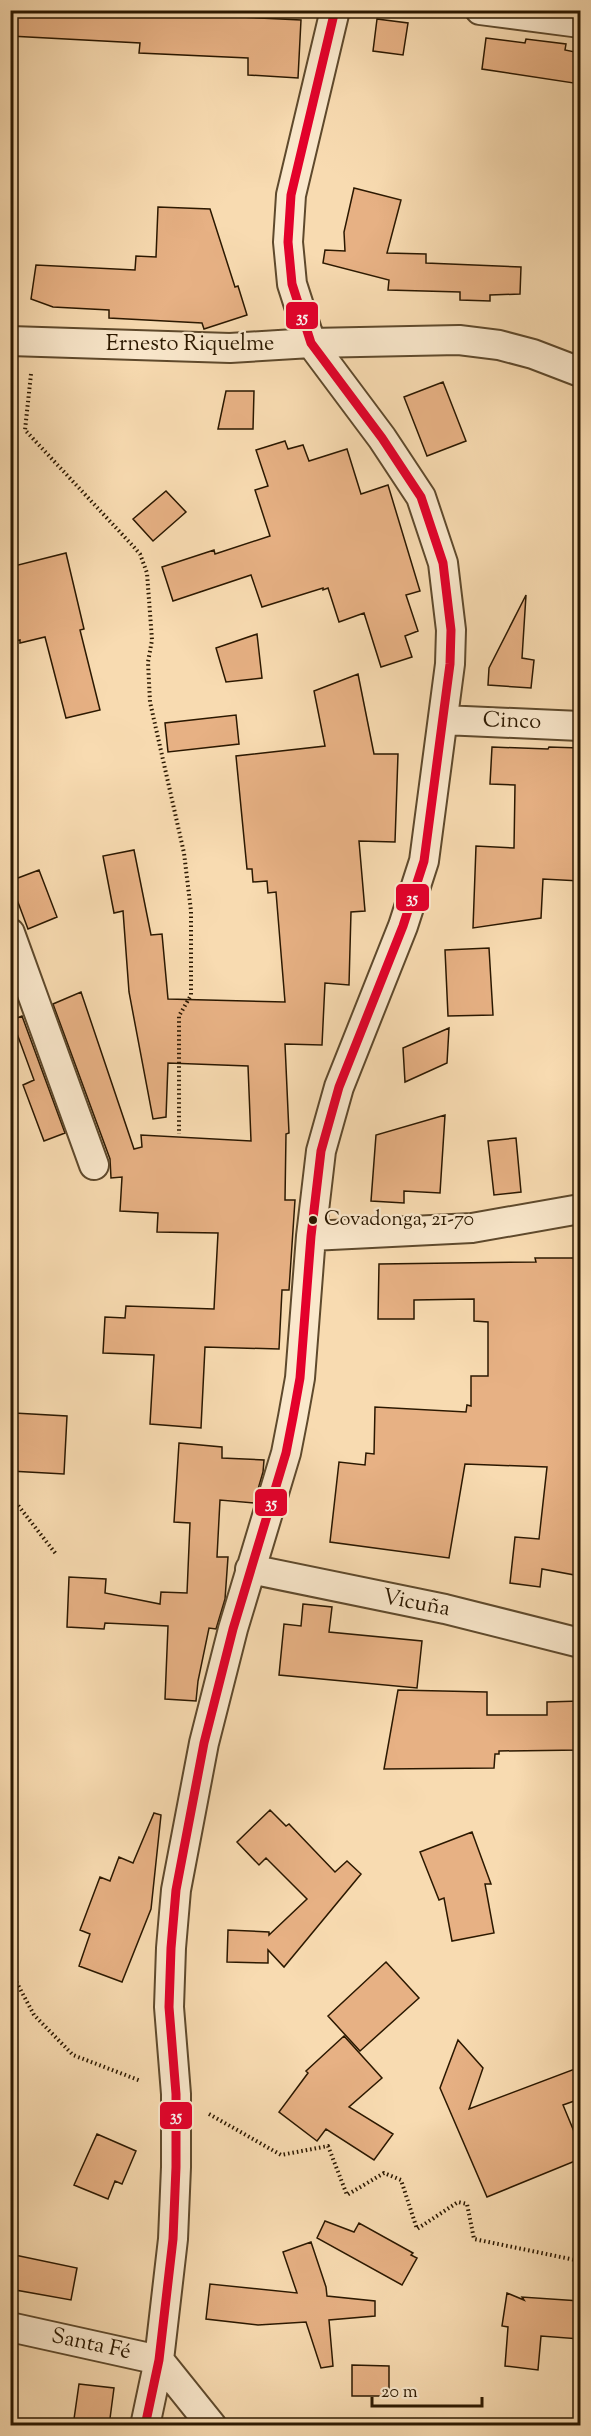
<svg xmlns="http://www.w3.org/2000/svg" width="591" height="2436" font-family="'Sorts Mill Goudy',serif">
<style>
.building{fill:#e7b184;stroke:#2b1800;stroke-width:1.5}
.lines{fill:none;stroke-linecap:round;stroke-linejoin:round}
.street-casing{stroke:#5e492c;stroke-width:32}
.path{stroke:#2b1800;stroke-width:4;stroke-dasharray:1.5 3;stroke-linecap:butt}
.street{stroke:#fae8cc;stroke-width:28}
.bus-1-casing{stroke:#fae8cc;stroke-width:14}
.bus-1{stroke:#e4002b;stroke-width:9}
.bus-dot{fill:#2b1800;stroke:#fae8cc;stroke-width:2}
.labels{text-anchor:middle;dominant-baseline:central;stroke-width:4.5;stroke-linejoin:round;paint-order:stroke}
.bus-label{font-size:20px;fill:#2b1800;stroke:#fae8cc;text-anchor:start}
.street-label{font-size:22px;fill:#2b1800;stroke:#fae8cc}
.line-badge{stroke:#fae8cc;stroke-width:2}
.badge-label{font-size:16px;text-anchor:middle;font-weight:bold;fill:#fff}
</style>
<rect width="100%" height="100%" fill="#f8dbb1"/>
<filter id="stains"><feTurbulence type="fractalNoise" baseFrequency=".00333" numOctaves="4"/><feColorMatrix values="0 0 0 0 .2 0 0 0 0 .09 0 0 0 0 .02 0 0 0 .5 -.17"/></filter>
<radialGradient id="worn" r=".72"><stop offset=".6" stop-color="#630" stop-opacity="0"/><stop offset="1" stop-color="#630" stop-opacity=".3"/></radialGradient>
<path class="building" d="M10,10h175l56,3v4l60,3 -3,58 -50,-3v-17l-109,-5 1,-10 -130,-7z
M377,19l31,4 -5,32 -30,-4z
M486,38l39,5 1,-4 40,5 -1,6 15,3v31l-98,-15z
M354,188l47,12 -14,53 39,1v9l95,4 -1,27 -30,1v6l-30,-1v-8l-72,-2 1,-10 -66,-17 2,-13 20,1 -1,-19z
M158,207l52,2 25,78 3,-1 9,29 -43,14 -2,-6 -93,-5v-8l-56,-3 -22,-8 5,-34 99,5 1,-14 20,1z
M443,382l23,59 -39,15 -23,-59z
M226,391h28l-1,38h-35z
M285,441l3,8 15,-4 6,16 38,-12 14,45 27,-9 32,106 -14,4 12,36 -13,5 7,21 -31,10 -17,-54 -25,9 -11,-34 -5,2v-2l-61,19 -11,-32 -78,26 -11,-34 52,-17 1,4 55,-18 -15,-46 13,-4 -12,-36z
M166,491l20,21 -33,29 -20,-22z
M66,553l18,76 -4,1 20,80 -34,8 -21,-81 -25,6v-3l-10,2v-75z
M526,595l-4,63 12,2 -3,28 -43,-3 1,-17z
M257,634l5,44 -36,4 -10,-34z
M358,674l16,80h24l-3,88 -36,-1 6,70 -14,1 -2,73 -24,-2 -3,62 -37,-1 4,89 -3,1 -1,66h10l-6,90h-7l-3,59 -74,-2 -4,81 -51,-4 4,-69 -51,-2 2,-36 20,1 1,-12 88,3 4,-76 -61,-1 1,-19 -38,-2 2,-34 -11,1 -1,-19 -57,-155 28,-12 53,157 8,-2 -1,-12 110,6 -3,-75 -80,-3 -2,54 -13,2 -24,-127 -6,-81 -9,2 -11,-57 31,-6 17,85 11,-1 6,65 117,3 -9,-110 -8,1 -1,-12 -14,1 -1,-13h-5l-11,-113 89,-10 -11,-55z
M236,715l3,29 -71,8 -3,-29z
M492,747l56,2 1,-2 31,1v133l-37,-2 -2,39 -68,10 3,-82 38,2 1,-63 -25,-1z
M39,870l18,47 -29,12 -18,-48z
M489,948l4,67 -45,1 -3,-66z
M22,1016l43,117 -21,8 -21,-56 11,-5 -22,-60z
M449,1028l-2,35 -42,19 -2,-34z
M445,1115l-5,78 -36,-2v12l-33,-2 5,-66z
M516,1138l5,54 -27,3 -6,-54z
M535,1258h45l-2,162h2v156l-38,-7 -2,18 -30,-4 5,-46 24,2 8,-72 -82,-3 -16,94 -119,-16 9,-80 26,3 1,-12 8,1 1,-47 91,5 1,-7 4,1v-30h17v-54l-14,-1v-22l-60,1v19h-36l1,-55 157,-2z
M14,1413l53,3 -3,58 -54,-3z
M179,1443l43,4v11l42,2 -1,12 -9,31 -34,-3 -3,57h11l-3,42 -9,30 -7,-1 -11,53 -2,20 -31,-2 3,-73 -63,-3 -1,6 -37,-2 2,-50 37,2 -1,14 55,11 1,-12 26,1 3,-70 -16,-1z
M303,1604l29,3 -3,25 93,9 -5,47 -138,-13 5,-51 17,2z
M398,1690l89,2v23h60v-13l33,-1v49l-81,1v3h-4l-1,14 -110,1z
M270,1810l16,16 3,-2 46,48 12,-11 14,13 -77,93 -16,-17v13l-41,-1 1,-32 41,2v3l38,-36 -41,-41 -7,7 -22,-23z
M154,1813l7,2 -10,94 -29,73 -43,-16 11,-32 -10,-4 20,-53 10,4 9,-24 14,6z
M472,1832l19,52h-6l9,49 -42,8 -8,-43 -5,2 -19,-48z
M386,1962l33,36 -59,53 -32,-35z
M344,2036l38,42 -33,29 44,27 -19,26 -48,-31 -9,12 -38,-29 29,-39 -2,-2z
M458,2040l25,28 -14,41 111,-42v32l-17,6 17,41v13l-93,38 -47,-109z
M97,2134l39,17 -14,33 -7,-3 -7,18 -34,-14z
M325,2221l29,11 5,-9 54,30 -2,2 6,3 -15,27 -85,-47z
M311,2242l15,45 1,9 48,5v15l-46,4 4,46 -12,2 -15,-46 -48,3 -52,-6 4,-35 87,9 -14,-41z
M10,2254l67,14 -6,32 -61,-11z
M507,2293l17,7 -2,-3 58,4v38l-39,-3 -3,34 -33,-4 3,-39 -6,-1z
M352,2365l37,1v30h-37z
M79,2384l35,4 -5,38h-36z"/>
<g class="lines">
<defs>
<path id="street" d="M480,10l100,13
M10,341l220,7 81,-5 148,-3 40,5 34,9 47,18
M443,720l137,6
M10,933l84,232
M311,1236l161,-8 108,-19
M250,1569l195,40 135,34
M10,2327l149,33 53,66
M145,2426l14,-66 14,-121 3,-72v-73l-7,-87 2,-59 5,-58 28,-147 29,-114 53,-176 7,-36 7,-39 11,-142 10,-85 18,-64 64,-161 21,-65 26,-197 1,-34 -8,-67 -22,-66 -39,-59 -71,-95 -19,-59 -4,-42 3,-47 44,-185"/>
</defs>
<use href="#street" class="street-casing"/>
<path class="path" d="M31,374l-6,56 108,116 7,8 7,19 5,67 -4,22 2,40 34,151 7,58v84l-12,21v118
M10,1495l46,59
M10,1970l24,45 39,40 68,26
M209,2114l72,41 47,-9 19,49 37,-22 17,7 16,49 41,-27 9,2 7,35 106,22"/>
<use href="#street" class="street"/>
<defs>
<path id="bus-1" d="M145,2426l14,-66 14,-121 3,-72v-73l-7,-87 2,-59 5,-58 28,-147 29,-114 53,-176 7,-36 7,-39 11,-142 10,-85 18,-64 64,-161 21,-65 26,-197 1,-34 -8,-67 -22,-66 -39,-59 -71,-95 -19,-59 -4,-42 3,-47 44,-185"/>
</defs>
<use href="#bus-1" class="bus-1-casing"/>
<use href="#bus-1" class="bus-1"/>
</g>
<circle class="bus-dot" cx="313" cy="1220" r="5"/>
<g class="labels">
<g class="bus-label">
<text x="324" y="1220">Covadonga, 21-70</text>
</g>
<g class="street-label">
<text x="190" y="345">Ernesto Riquelme</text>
<text transform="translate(512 722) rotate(2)">Cinco</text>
<text transform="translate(416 1604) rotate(11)">Vicuña</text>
<text transform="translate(91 2345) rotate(12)">Santa Fé</text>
</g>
</g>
<g class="line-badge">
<rect x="285" y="301" width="34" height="29" rx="6" fill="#e4002b"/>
<rect x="395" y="883" width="35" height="29" rx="6" fill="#e4002b"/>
<rect x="254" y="1488" width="34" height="29" rx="6" fill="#e4002b"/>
<rect x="159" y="2101" width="34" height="29" rx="6" fill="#e4002b"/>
</g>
<g class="badge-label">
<text x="302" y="322">35</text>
<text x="412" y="903">35</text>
<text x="271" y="1508">35</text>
<text x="176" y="2121">35</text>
</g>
<rect width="591" height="2436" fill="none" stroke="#f8dbb1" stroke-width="36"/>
<rect x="12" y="12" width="567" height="2412" fill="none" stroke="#2b1800" stroke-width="3"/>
<rect x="18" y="18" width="555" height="2400" fill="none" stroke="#2b1800" stroke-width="1.5"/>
<path d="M372 2397v9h110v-9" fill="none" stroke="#2b1800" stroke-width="3"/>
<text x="381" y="2397" font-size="18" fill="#2b1800" stroke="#fae8cc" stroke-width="4.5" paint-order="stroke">20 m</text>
<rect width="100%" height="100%" filter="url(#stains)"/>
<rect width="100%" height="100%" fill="url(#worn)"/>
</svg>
